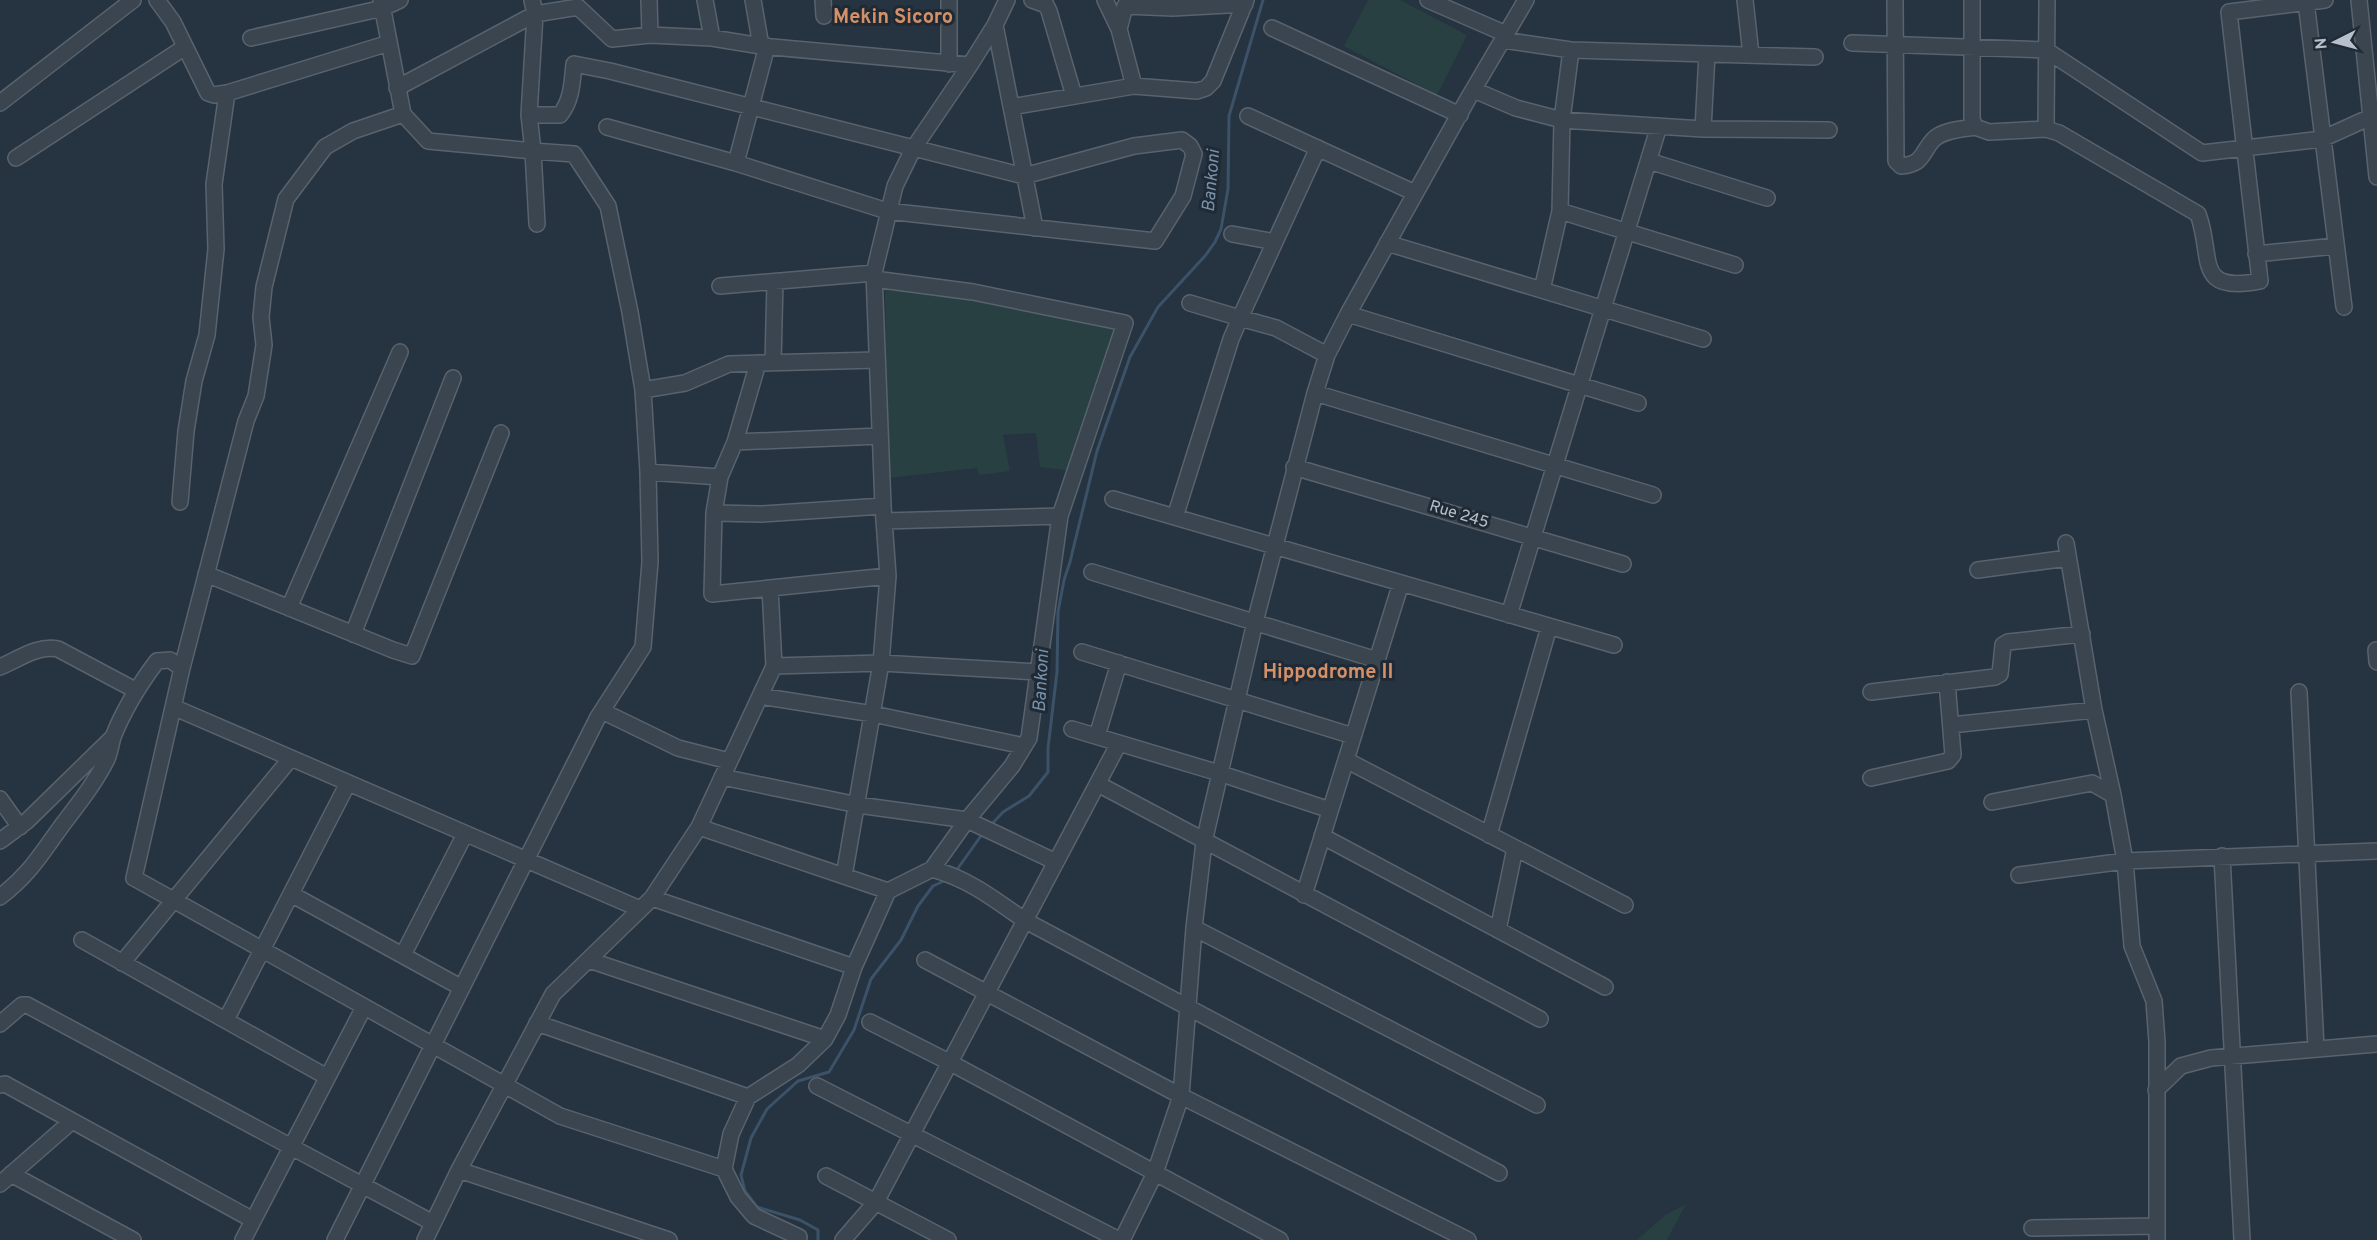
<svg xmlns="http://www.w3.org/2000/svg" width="2377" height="1240" font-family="Overpass,sans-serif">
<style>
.green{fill:#284041}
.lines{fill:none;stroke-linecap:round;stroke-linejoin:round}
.stream{stroke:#3c5268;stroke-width:3}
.minor-casing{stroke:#58636d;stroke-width:18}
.minor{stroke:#3a4550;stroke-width:15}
.labels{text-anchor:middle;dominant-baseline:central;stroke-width:6;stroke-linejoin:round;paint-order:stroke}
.street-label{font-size:16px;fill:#b7c0ca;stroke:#1f2a35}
.water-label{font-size:18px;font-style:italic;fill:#7892ac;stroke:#1f2a35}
.quarter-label{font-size:20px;font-weight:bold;fill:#d39069;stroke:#1f2a35}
</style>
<rect width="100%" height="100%" fill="#263340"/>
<path class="green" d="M1368,0h32l67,35 -30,60 -93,-49z
M885,289l86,7 28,10 115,22 -42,143 -32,-4 -4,-34 -33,2 7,36 -31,4 -2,-7 -89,10z
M1686,1204l-19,36h-30l28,-25z"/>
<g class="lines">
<path class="stream" d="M990,826l13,-14 26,-16 19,-24v-24l9,-76 1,-60 6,-32 6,-18 27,-111 33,-94 28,-50 47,-51 10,-14 6,-13 7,-40 1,-73 34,-116
M956,871l27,-38
M818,1240v-10l-18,-10 -43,-13 -12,-16 -4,-16 10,-37 16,-29 31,-28 31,-9 25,-42 17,-51 30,-39 17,-34 15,-20 13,-6"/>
<defs>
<path id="minor" d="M157,0l16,22 35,71 6,2 13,-2
M381,0l22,114 25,27 105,10 4,73
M649,0l1,35
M705,0l7,38
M753,0l8,46
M823,0l1,16
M949,0v64
M1032,0l14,5 3,6 25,85
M1105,0l14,29 15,57
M1174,0l-1,8 72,-4
M1428,0l78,34
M1745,0l6,55
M1895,0l1,161 5,5c23,-2 20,-13 32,-26 9,-10 30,-11 42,-13
M1972,0v119l3,8 14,5 57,-3
M2047,0l-1,129 13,4 139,81c16,43 -5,80 62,67l-31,-269 96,-12
M2359,0l18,177
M2306,2l38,305
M995,25l40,203
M1272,28l188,87
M1119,29l6,-23 48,2
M251,38l132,-30 17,-8
M1503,40l68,10 244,7
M1852,43l194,7 156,103 120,-14 55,-25
M397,88l138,-74 43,-7 34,32 38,-4 62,3 49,8 209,19
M1474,90l42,18 46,12 141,9 126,1
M0,103l133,-103
M1011,107l123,-21 63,5 9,-3 7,-7 33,-81
M403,114l-50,17 -28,16 -39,52 -22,88 -3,30 3,28 -8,51 -10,25 -64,247 -48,210 426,238 164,53
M529,115h31c12,-15 12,-32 14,-51l36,7 414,105 110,-30 48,-6 8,6 4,8 -11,42 -28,45 -268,-30 -151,-48 -129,-36
M1248,116l167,77
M1703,129l4,-75
M1318,148l-78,170 36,10 51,27
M16,158l169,-111
M1649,161l118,37
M736,163l31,-117
M1560,211l175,54
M1232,234l43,8
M1387,243l316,96
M2256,254l80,-8
M720,286l154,-13
M1542,290l18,-79 2,-91 9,-70
M1348,314l290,89
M758,363l-23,79 -15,35 -6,36 -2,81 176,-18
M773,363l2,-81
M643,390l42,-7 44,-19 148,-4
M1315,393l338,102
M735,442l145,-6
M1294,467l329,97
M648,472l72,5
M1113,499l501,146
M180,502l6,-71 8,-50 13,-46 9,-86 -2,-65 13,-91 162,-50
M714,513l47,1 122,-8
M1175,517l56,-178 9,-21 -50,-15
M884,521l176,-5
M2066,543l28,167 19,85
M1978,570l90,-12
M1092,572l285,88
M206,574l187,76 19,6 89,-223
M289,608l111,-256
M1509,615l150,-489
M353,634l100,-256
M2376,650l1,12
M1082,652l271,84
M774,666l107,-3 157,9
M0,667c19,-8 37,-22 58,-18l77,41
M1871,692l124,-15 5,-3 3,-29 5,-3 74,-8
M2299,692l17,357
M760,696l113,18 151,32
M173,707l467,202
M602,711l76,37 51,13
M1951,725l143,-15
M1072,729l147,44 111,37
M1097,736l22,-73
M1346,760l279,145
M722,777l136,28 109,15 89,42
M1871,778l77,-17 5,-6 -6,-73
M1098,784l442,235
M0,799l20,28
M1992,802l100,-19 21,12 12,66 7,85 22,55 3,41v198
M699,827l189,64
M1489,835l60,-208
M1322,836l283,151
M0,841l27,-20 86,-84
M2222,856l20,384
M932,869c37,10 62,30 92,51l475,253
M2019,875l106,-14 252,-10
M844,876l37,-213 7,-87 -5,-70 -9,-233 21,-87 18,-37 57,-84 25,-40 12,-25
M291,894l171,94
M1304,895l97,-312
M0,897c31,-24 41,-43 63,-73 16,-21 32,-41 44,-65 3,-7 4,-15 6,-22 11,-28 26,-52 44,-76l13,-1 12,8
M652,898l202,69
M1194,928l343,177
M1498,930l17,-82
M82,940l245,137
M403,955l62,-121
M589,960l236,79
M925,960l256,136 287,144
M122,963l169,-205
M226,1020l122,-237
M870,1022l79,40 331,178
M537,1023l211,74
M0,1024l22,-19h5l406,218
M0,1085l5,-1 248,136
M817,1086l302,154
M2156,1090l25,-24 30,-8 166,-14
M459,1170l210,70
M11,1174l122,66
M826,1176l122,64
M0,1184l72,-63
M2032,1228l124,-2
M799,1237l-45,-21 -16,-19 -14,-28 7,-35 17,-37 50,-32 27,-26 13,-24 16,-48 34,-76 44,-22 35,-49 45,-54 17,-28 31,-222 65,-193 -152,-31 -99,-13
M243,1240l121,-233
M335,1240l263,-523 45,-70 7,-85 -2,-90 -5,-82 -13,-78 -22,-106 -34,-52 -41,-3 -4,-36 6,-101 -3,-14
M425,1240l34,-70 94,-176 99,-96 47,-71 75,-161 -4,-78
M843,1240l33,-38 243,-459
M1122,1240l33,-67 26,-77 13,-168 10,-86 51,-220 60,-229 12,-38 21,-41 121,-217 57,-97"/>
</defs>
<use href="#minor" class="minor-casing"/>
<use href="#minor" class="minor"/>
</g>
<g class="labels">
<g class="street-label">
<text transform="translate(1459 515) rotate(17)">Rue 245</text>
</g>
<g class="water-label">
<text transform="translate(1212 181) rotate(-85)">Bankoni</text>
<text transform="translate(1042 681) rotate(-87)">Bankoni</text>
</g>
<g class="quarter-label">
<text x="893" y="18">Mekin Sicoro</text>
<text x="1328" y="673">Hippodrome II</text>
</g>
</g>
<g transform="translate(2335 42) rotate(264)" stroke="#1f2a35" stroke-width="4.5" paint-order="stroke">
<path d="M0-4.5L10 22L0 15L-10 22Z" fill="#b7c0ca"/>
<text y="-9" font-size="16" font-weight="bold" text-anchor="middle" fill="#b7c0ca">N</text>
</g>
</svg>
